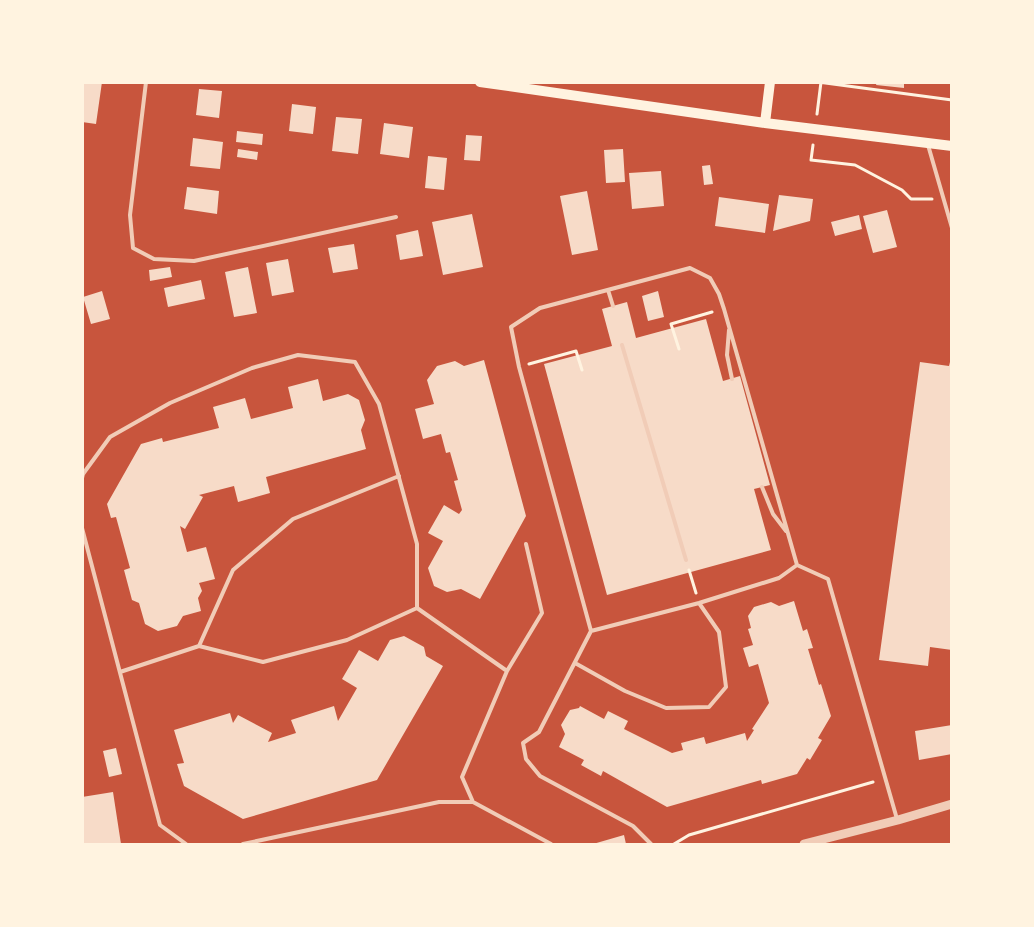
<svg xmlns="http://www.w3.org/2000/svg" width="1034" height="927" font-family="Roboto,sans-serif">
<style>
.building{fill:#f7dbc8}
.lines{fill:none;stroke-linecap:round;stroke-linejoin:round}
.path{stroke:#fff3e0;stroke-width:3}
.service{stroke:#f1ccb7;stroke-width:4}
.tertiary{stroke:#f1ccb7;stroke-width:9}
.secondary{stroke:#fff3e0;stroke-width:10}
</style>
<rect width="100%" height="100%" fill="#c8553d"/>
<path class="building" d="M82,82h20l-6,42 -14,-2z
M877,82h27v6l-28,-3z
M199,89l23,2 -3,27 -23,-3z
M292,104l24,3 -3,27 -24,-3z
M336,117l26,2 -4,35 -26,-3z
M384,123l29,4 -4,31 -29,-4z
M237,131l26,3 -1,11 -26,-3z
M466,135l16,1 -2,25 -16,-1z
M193,138l30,4 -3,27 -30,-3z
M238,149l20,3 -1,8 -20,-3z
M623,149l2,33 -19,1 -2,-33z
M428,156l19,2 -3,32 -19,-2z
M710,165l3,19 -9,1 -2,-19z
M661,171l3,35 -32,3 -3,-36z
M187,187l32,4 -2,23 -33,-5z
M587,191l11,59 -26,5 -12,-59z
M779,195l34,4 -3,22 -37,10z
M719,197l50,7 -4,29 -50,-7z
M887,210l10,37 -24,6 -10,-37z
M472,214l11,53 -40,8 -11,-53z
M859,215l3,14 -27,7 -4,-14z
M418,230l5,26 -23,4 -4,-25z
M354,244l4,25 -25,4 -5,-25z
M288,259l6,33 -22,4 -6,-33z
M170,267l2,10 -22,4 -1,-11z
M248,267l9,46 -23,4 -9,-45z
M201,280l4,19 -37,8 -4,-19z
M102,291l8,28 -19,5 -8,-27z
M658,291l6,26 -16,4 -6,-25z
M627,302l9,36 70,-19 17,62 17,-5 30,109 -16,4 17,61 -164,45 -63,-231 68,-18 -10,-37z
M484,360l42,156 -46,83 -19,-10 -14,3 -13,-6 -6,-18 15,-27 -15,-8 16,-28 15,9 3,-4 -8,-29 4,-1 -8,-28 -4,1 -5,-19 -18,5 -8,-30 19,-5 -7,-24 10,-14 18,-5 9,5z
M920,362l29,4 1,-4h2v288l-22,-3 -2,19 -49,-6z
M318,379l5,22 25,-7 11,6 6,20 -4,10 5,19 -100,28 4,16 -32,9 -4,-16 -35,9 4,2 -18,32 -5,-3 7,26 19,-5 9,32 -16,4 3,8 -4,7 3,13 -18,5 -6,10 -19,5 -13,-7 -6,-21 -7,-3 -8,-30 6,-2 -14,-51 -5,1 -4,-14 34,-60 21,-6 1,4 56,-14 -6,-21 32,-9 6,21 42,-11 -5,-21z
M794,601l9,30 4,-2 6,19 -5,1 11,36 2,-1 10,32 -13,22 4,2 -12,20 -3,-2 -10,16 -35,10 -1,-4 -94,27 -64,-36 -2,5 -20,-11 3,-5 -25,-13 6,-13 -4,-9 9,-15 9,-2 1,-2 24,13 4,-8 20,10 -4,8 48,24 11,-3 -2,-7 23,-6 2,7 39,-11 2,8 7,-11 -2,-1 17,-26 -11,-39 -9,3 -6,-19 10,-3 -5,-16 3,-1 -3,-12 6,-9 17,-5 8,4z
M404,636l20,11 2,9 17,10 -66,114 -134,39 -59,-33 -7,-22 7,-1 -10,-33 56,-17 3,10 5,-8 34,18 -4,9 28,-9 -5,-13 43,-14 4,15 19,-33 -15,-9 17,-29 19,11 12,-21z
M952,725v29l-33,6 -4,-29z
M116,748l6,26 -13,3 -6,-26z
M113,792l8,52h-39v-47z
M624,835l2,9h-33z"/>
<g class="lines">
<path class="path" d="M818,82l134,18
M817,114l4,-32
M813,145l-2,15 44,5 47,25 9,9h21
M679,349l-8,-25 41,-12
M529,364l47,-13 6,19
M689,570l7,23
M674,844l15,-9 184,-53"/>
<path class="service" d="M146,82l-16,133 3,33 21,11 40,2 202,-44
M928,145l24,83
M608,290l5,16
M729,330l-2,25 5,24
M622,345l64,215
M399,476l-106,43 -60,51 -34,76 64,16 84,-22 70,-32
M82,478l1,-4 27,-37 60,-34 82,-35 46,-13 57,7 24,42 38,140v64l90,63
M762,487l11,27 13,17
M82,528l78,297 26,19
M526,544l16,69 -35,58 -45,106 11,25 78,42
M591,631l-72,-264 -8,-40 29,-19 150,-40 20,10 9,16 5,15 73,256 31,14 69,240
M575,663l50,28 41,17 43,-1 17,-20 -7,-55 -20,-29
M120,672l79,-26
M243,844l196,-42h34
M651,844l-18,-18 -93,-50 -14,-17 -3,-16 16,-11 52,-101 108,-28 80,-25 18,-13"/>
<path class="tertiary" d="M804,844l94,-24 54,-16"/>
<path class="secondary" d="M480,82l285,41 187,23
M765,123l5,-41"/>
</g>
<rect width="1034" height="927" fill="none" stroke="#fff3e0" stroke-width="168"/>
</svg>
